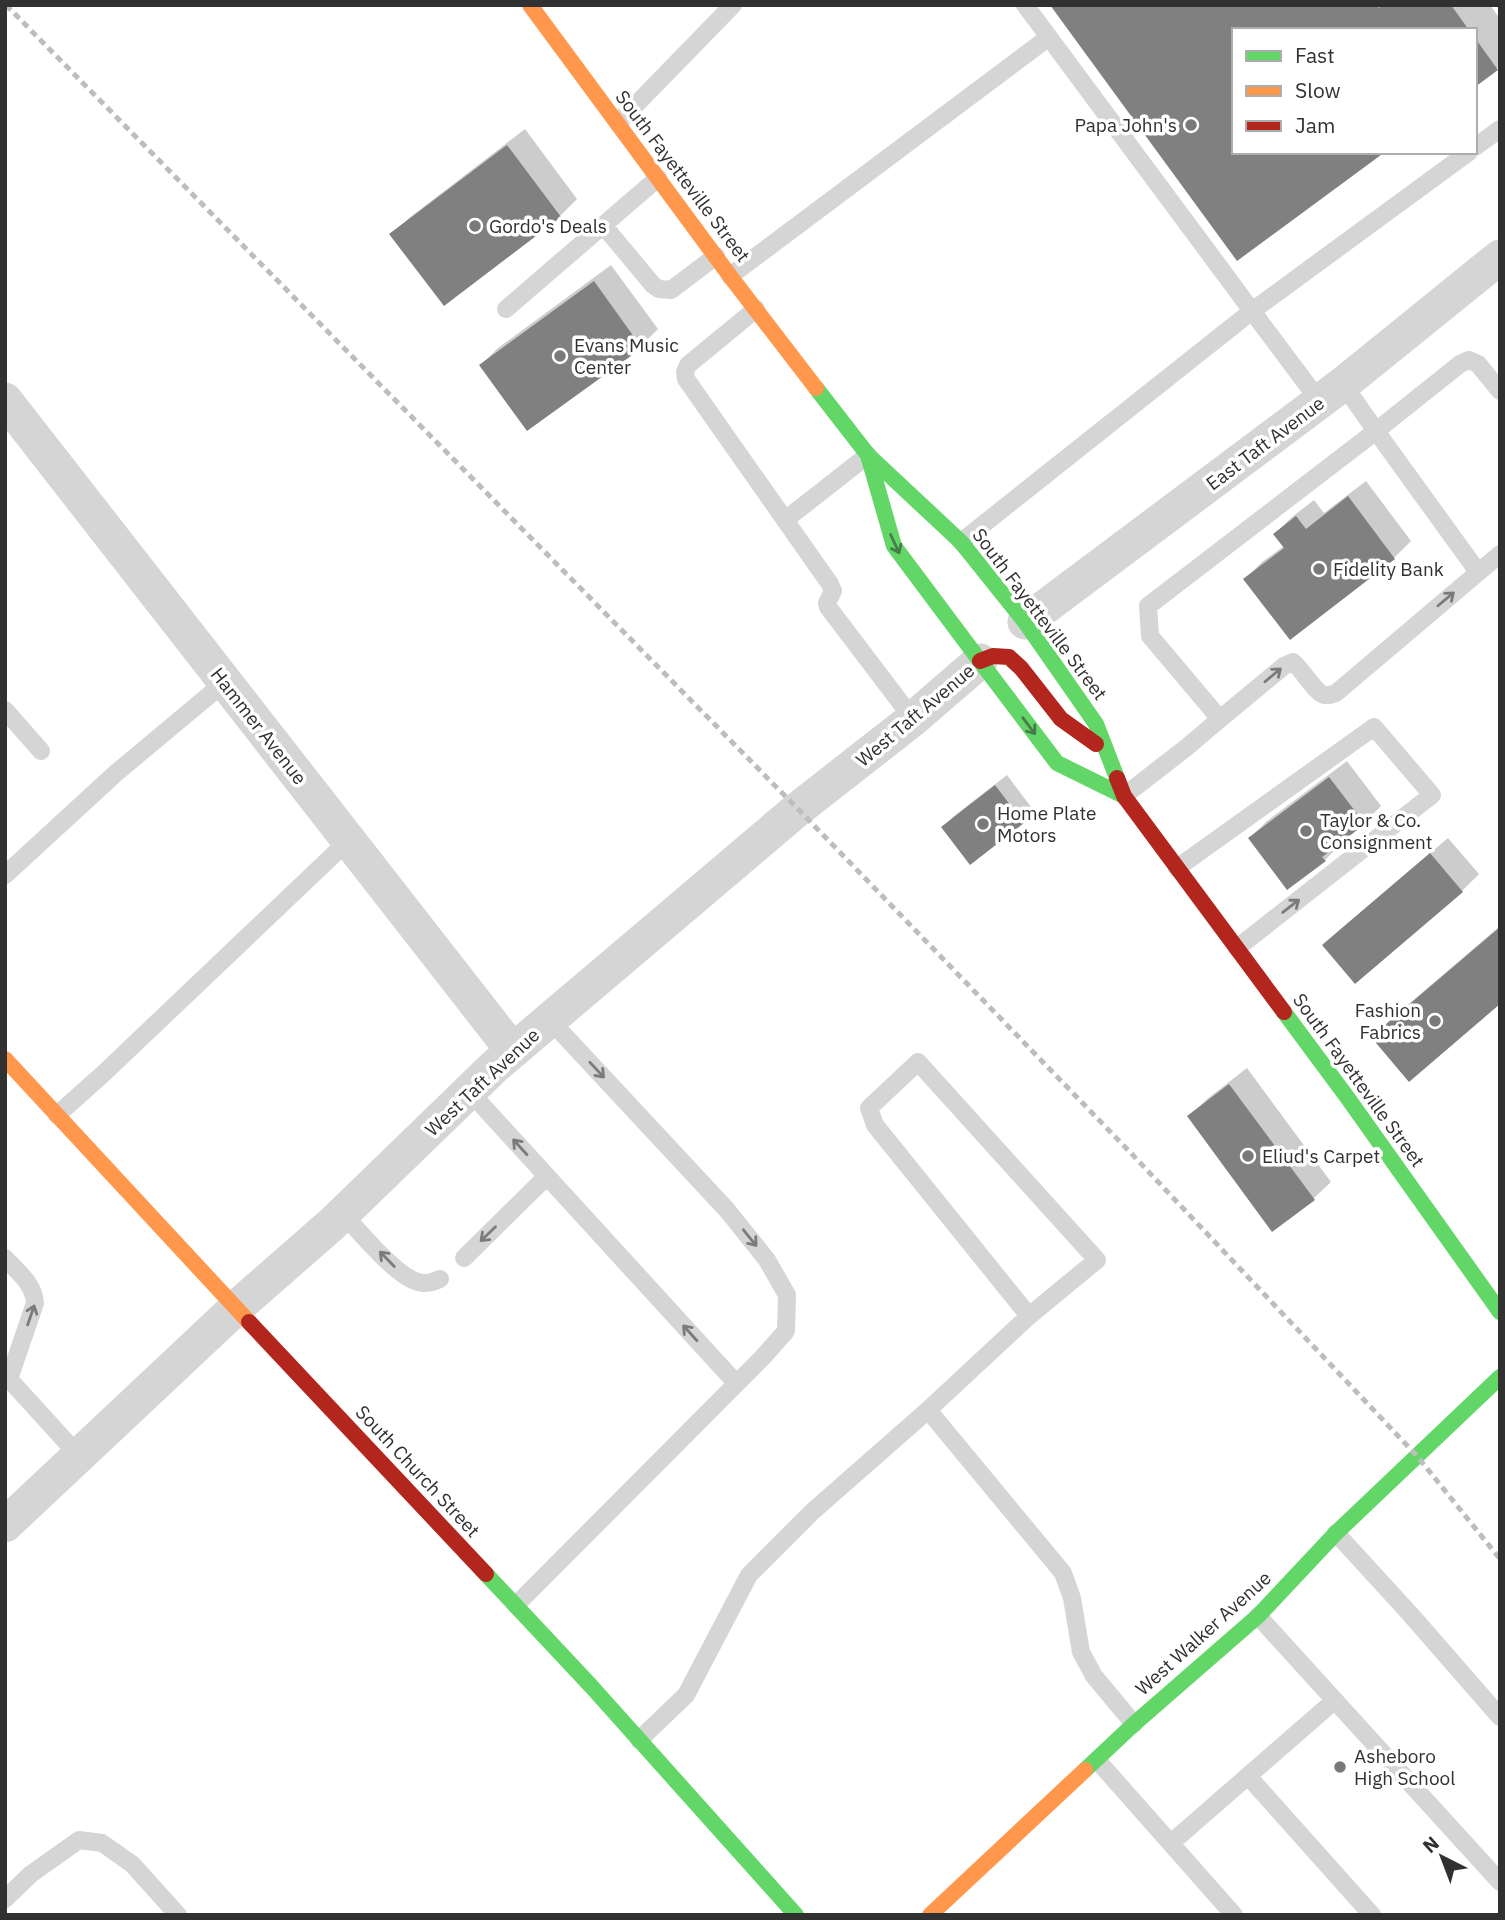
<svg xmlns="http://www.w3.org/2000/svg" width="1505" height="1920" font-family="'IBM Plex Sans',sans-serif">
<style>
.shadow{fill:#0003}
.building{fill:#808080}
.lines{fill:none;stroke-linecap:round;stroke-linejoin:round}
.lane{stroke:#d5d5d5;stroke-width:18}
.street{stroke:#d5d5d5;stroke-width:35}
.fast{stroke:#63d668;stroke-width:16}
.slow{stroke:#ff974d;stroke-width:16}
.jam{stroke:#b3261e;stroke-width:16}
.rail{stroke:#bdbdbd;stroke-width:5;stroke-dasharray:7 5;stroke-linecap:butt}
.oneway{stroke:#487b4a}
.oneway2{stroke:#7b7b7b}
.poi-dot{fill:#797979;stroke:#fff;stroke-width:2.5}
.labels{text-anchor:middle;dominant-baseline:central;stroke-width:7;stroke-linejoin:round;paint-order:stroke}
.poi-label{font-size:19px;fill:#313131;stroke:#fff;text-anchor:start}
.street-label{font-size:19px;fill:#313131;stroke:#fff}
</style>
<rect width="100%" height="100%" fill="#fff"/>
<path class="shadow" d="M1052,5h438l10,14v47l-25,18v-54h-241v122l3,107z
M525,129l52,70 -17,17 -168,19 17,-17z
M611,265l47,64 -17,17 -113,83 -47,-64 17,-17z
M1366,481l45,60 -17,17 -104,79 -45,-58 17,-17 22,-16 -9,-12 17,-17 22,-17 10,13z
M1347,761l34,45 -17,17 -24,18 2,2 -17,17 -75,-22 17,-17z
M1007,775l27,36 -11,11 -80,5 11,-11z
M1448,838l31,36 -17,17 -107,90 -30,-36 17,-17z
M1500,926v76l-127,35 17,-17z
M1247,1068l84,114 -18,17 -123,-83 17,-17z"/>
<path class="building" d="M1050,5h327l2,3 4,-3h68l18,25h-235v122h151l-148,109z
M1475,38l23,32 -23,17z
M507,145l54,72 -117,89 -55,-72z
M594,281l48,67 -115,83 -48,-66z
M1348,496l47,63 -105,81 -47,-61 41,-31 -11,-14 23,-18 10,13z
M1329,777l36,47 -43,33 4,4 -39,29 -39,-52z
M995,785l29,38 -54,42 -29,-38z
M1430,853l33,39 -108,92 -33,-39z
M1500,927v77l-91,78 -38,-45z
M1229,1084l86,116 -43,32 -85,-116z"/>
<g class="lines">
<path class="lane" d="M618,123l115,-118
M1475,147l25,-18
M603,225l50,60 6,4 12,1 45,-34
M730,276l319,-239
M506,309l152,-131
M756,309l-68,56 -3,7 1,7 144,205 3,7 -6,12 1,4 85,112
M1320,402l-68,-91 217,-159
M785,520l83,-65
M961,542l291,-231 -227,-306
M1478,572l-102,-141 84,-67 9,-4 9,4 22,27
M5,710l36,41
M1220,719l64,-53 9,-4c9,7 23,32 32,33 3,1 8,-1 11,-2l164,-139
M1124,796l63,-49 33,-28 -70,-83 -2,-30 228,-175 -33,-47
M1177,868l197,-141 58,68 -195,153
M5,875l111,-102 109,-91
M469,1091l267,292
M57,1115l46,-41 246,-234
M343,1214c16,17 50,58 70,66 10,5 18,3 27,-1
M5,1258c12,13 29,26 30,45l-26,76
M464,1258l83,-82
M5,1376l4,3 70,77
M928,1410l101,-94 -154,-191 -6,-17 49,-46 179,198 -68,56
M1336,1533l75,82 89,102
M516,1605l247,-248 23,-26 1,-36 -20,-35 -40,-50 -177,-190
M1258,1616l242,266
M639,1740l47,-45 63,-120 63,-63 116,-102 135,163 9,25 9,54 13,24 40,48
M1097,1760l137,155
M1248,1776l124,139
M1171,1843l163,-142
M5,1899l26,-25 48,-34 23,3 30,21 46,51"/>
<path class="street" d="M5,400l508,651
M1025,622l318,-238 157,-127
M5,1525l231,-217 96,-84 163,-158 303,-257 115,-90 67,-58"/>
<path class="fast" d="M816,388l52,67 93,87 64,80 71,102 21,54
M868,455l26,91 86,115 77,102 67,33
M1284,1012l63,85 153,215
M486,1574l105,112 205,229
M1085,1770l49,-46 124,-108 78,-83 164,-156"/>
<path class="slow" d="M530,5l200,271 86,112
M5,1059l244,263
M930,1915l155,-145"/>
<path class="jam" d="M980,661l13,-5 16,1 12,11 40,51 35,25
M1117,778l7,18 160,216
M249,1322l237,252"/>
<path class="rail" d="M6,5l792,804 330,341 289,306 83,103"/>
</g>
<defs><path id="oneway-shaft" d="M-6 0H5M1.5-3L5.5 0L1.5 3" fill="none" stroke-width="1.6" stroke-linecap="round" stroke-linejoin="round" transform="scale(1.75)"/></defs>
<g class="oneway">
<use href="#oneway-shaft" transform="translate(895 544) rotate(65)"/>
<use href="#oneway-shaft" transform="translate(1029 726) rotate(53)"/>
</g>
<g class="oneway2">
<use href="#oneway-shaft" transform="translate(1446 599) rotate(-40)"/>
<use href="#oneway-shaft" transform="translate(1273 675) rotate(-40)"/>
<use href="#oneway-shaft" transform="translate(1291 906) rotate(-38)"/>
<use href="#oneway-shaft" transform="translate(597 1070) rotate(47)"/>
<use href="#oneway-shaft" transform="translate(520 1147) rotate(-132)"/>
<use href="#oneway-shaft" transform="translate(488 1234) rotate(136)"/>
<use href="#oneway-shaft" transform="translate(750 1238) rotate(51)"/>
<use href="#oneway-shaft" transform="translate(387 1259) rotate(-134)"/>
<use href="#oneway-shaft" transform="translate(31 1315) rotate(-71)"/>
<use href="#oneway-shaft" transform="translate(690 1333) rotate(-132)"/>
</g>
<g class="poi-dot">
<circle cx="1191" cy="125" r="7"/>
<circle cx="475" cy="226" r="7"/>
<circle cx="560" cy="356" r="7"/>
<circle cx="1319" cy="569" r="7"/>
<circle cx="983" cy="824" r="7"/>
<circle cx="1306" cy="831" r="7"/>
<circle cx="1435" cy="1021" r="7"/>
<circle cx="1248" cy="1156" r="7"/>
<circle cx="1340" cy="1767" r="7"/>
</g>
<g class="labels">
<g class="poi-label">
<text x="1177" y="125" text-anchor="end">Papa John's</text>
<text x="489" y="226">Gordo's Deals</text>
<text x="574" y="345">Evans Music<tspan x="574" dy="22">Center</tspan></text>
<text x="1333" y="569">Fidelity Bank</text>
<text x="997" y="813">Home Plate<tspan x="997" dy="22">Motors</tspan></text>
<text x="1320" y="820">Taylor &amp; Co.<tspan x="1320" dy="22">Consignment</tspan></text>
<text x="1421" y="1010" text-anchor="end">Fashion<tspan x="1421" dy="22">Fabrics</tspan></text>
<text x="1262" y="1156">Eliud's Carpet</text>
<text x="1354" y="1756">Asheboro<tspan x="1354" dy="22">High School</tspan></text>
</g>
<g class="street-label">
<text transform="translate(683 176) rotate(53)">South Fayetteville Street</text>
<text transform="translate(1265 443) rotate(-37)">East Taft Avenue</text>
<text transform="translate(1040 614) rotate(53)">South Fayetteville Street</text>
<text transform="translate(915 715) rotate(-40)">West Taft Avenue</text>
<text transform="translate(259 726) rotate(52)">Hammer Avenue</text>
<text transform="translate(1359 1080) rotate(54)">South Fayetteville Street</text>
<text transform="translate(482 1082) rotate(-43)">West Taft Avenue</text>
<text transform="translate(418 1471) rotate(47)">South Church Street</text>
<text transform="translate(1203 1633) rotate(-42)">West Walker Avenue</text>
</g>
</g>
<rect width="1505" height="1920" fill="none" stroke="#313131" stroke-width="14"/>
<rect x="1232" y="28" width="245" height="126" fill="#ffffff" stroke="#adadad" stroke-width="2"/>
<rect x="1246" y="51" width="35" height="10" fill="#63d668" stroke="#adadad" stroke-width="2"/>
<text x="1295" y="63" font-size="21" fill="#313131">Fast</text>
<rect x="1246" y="86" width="35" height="10" fill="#ff974d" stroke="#adadad" stroke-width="2"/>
<text x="1295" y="98" font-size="21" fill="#313131">Slow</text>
<rect x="1246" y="121" width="35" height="10" fill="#b3261e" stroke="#adadad" stroke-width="2"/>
<text x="1295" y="133" font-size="21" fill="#313131">Jam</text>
<g transform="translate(1442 1857) rotate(318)" stroke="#ffffff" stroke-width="5" paint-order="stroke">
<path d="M0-5L12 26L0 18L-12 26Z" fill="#313131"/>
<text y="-10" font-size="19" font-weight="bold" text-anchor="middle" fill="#313131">N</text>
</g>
</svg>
